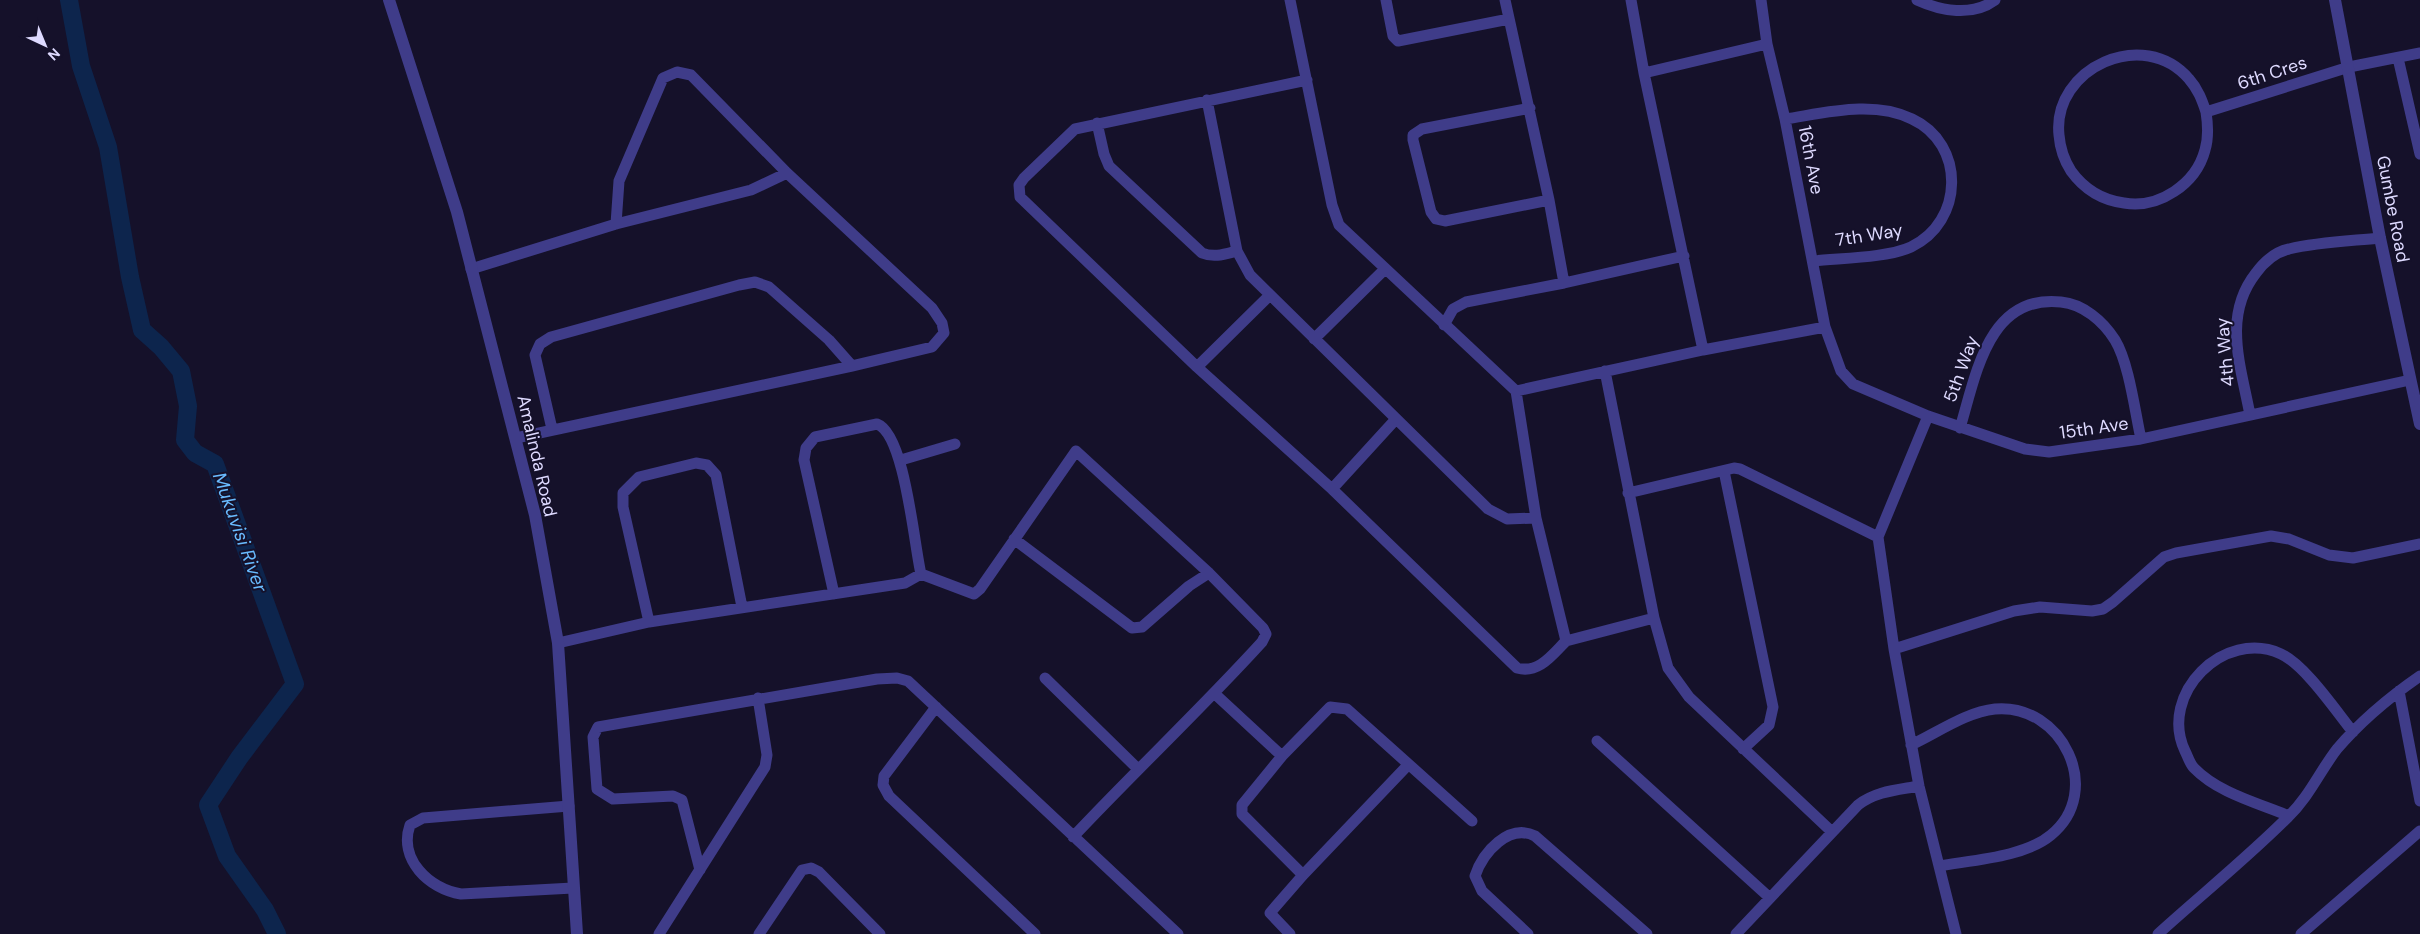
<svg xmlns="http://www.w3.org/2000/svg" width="2420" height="934" font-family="'DM Sans',sans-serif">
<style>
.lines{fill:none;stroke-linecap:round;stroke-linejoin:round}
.river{stroke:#0d254d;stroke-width:18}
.minor{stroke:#3f3c89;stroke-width:11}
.tertiary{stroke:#3f3c89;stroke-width:12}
.labels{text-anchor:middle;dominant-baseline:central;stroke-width:4;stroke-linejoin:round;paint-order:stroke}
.street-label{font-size:18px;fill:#dedaff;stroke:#15112a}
.water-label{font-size:19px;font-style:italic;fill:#69bbfe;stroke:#15112a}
</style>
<rect width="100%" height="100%" fill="#15112a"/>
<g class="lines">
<path class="river" d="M69,0l12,66 27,81 22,130 12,53 19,17 20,24 7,35 -3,34 10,13 20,11 80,220 -56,74 -31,47 19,51 38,54 12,24"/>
<path class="minor" d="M1290,0l42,205 7,20 177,166 20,127 30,123c-14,14 -27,33 -49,27l-185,-179 -135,-122 -177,-170 -1,-12 5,-7 51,-49 232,-49
M1386,0l7,36 5,5 111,-22
M1505,0l44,200 15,83
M1631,0l13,73 59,277
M1761,0l6,44 18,75 40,208 16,44 12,13 75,32 97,33 24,3 92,-13 269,-59
M1917,0c24,11 55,17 78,0
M2398,58l22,96
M1644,73l123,-29
M1207,100l30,151 13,24 238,234 19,10 29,-1
M1530,108l-108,21 -9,6v5l18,72 5,7 9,2 104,-21
M2206,112c2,13 3,25 -1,38 -9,34 -46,59 -81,53 -23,-3 -40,-14 -53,-32 -7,-11 -11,-23 -12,-36 -7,-67 85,-109 130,-56 9,10 13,21 17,33l143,-45 71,-14
M1785,119c40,-6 88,-19 127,0 54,25 52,103 -1,128 -24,11 -70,11 -97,14
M1097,123l7,31 5,12 93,87c12,5 23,1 35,-2
M471,269l145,-45 135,-34 36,-17
M1444,325l9,-16 13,-7 98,-19 120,-27
M1314,339l71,-70
M1197,367l72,-71
M1605,371l49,247 14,50 21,29 142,134
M1516,391l187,-41 122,-23
M2250,415c-9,-49 -28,-99 6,-142 8,-11 19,-21 33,-24 29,-7 61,-8 91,-11
M1928,416l-50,121 16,112 25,137 37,148
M1960,428c16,-53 28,-134 101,-126 22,2 42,19 54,38 14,23 20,72 26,99
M552,429l-17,-74 5,-11 11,-7 188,-52 16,-3 14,5 60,53 23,26
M516,438l336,-72 80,-19 12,-14 -2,-10 -10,-15 -145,-135 -96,-98 -14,-3 -14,6 -44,103 -3,43
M901,460l54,-16
M1724,471l49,236 -4,18 -26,24
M1332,489l64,-70
M1628,493l106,-25 6,1 138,68
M1014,539l118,89 10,-1 47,-41 20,-13
M921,574l53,20 6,-5 96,-138 133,122 54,55 3,6 -4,8c-61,67 -127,129 -189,195
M649,622l-26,-115v-14l16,-16 57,-14 11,2 9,10 26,132
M1566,641l88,-23
M558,643l91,-21 256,-39 16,-9c-7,-29 -16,-140 -44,-150l-62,13 -9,11 -2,12 30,134
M1894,649l120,-38 26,-4 52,4 11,-2 10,-7 51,-45 12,-4 95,-17 18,3 40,16 24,3 67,-14
M1045,678l93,91
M2399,691l21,110
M1215,694l67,62
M936,707l-52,69 -1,9 6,11 146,138
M1597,741l173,157
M1911,745c26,-12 55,-33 84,-36 67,-6 110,82 56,126 -26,22 -78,25 -112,31
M569,806l-146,12 -13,7c-12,34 19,64 51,69l112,-6
M2289,816c-31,-13 -71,-23 -95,-48 -4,-4 -6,-11 -9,-17 -27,-57 39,-123 96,-97 24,11 55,57 72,78
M700,870l-18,-70 -9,-4 -60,3 -16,-10 -4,-52 5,-10 279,-48 20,-1 11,3 270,253
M1303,875l-61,-61v-9l40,-49 48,-49 17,2 125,112
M659,934l106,-167 2,-12 -9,-57
M759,934l43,-64 9,-2 8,4 61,62
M1290,934l-20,-21 33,-38 105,-110
M1528,934l-46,-43 -7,-15c8,-24 34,-53 60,-40l112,98
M1736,934l122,-129c18,-14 40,-15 61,-19
M2158,934c43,-39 89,-76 130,-117 21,-20 32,-46 49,-68 23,-27 54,-53 83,-73
M2301,934l119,-103"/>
<path class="tertiary" d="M389,0l68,212 78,303 23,128 19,291
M2335,0l45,238 40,186"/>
</g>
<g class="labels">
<g class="street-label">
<text transform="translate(2272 73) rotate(-18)">6th Cres</text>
<text transform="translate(1811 160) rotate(79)">16th Ave</text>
<text transform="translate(2393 209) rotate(79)">Gumbe Road</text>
<text transform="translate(1869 235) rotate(-9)">7th Way</text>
<text transform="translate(2225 352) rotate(-95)">4th Way</text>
<text transform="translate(1961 369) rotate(-70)">5th Way</text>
<text transform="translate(2094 428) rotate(-8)">15th Ave</text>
<text transform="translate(537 456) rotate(77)">Amalinda Road</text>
</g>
<g class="water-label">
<text transform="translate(240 532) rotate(70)">Mukuvisi River</text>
</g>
</g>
<g transform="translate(45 45) rotate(136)" stroke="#15112a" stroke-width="4" paint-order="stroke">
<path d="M0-4L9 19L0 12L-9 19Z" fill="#dedaff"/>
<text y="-8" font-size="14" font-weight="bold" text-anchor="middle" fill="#dedaff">N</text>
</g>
</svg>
